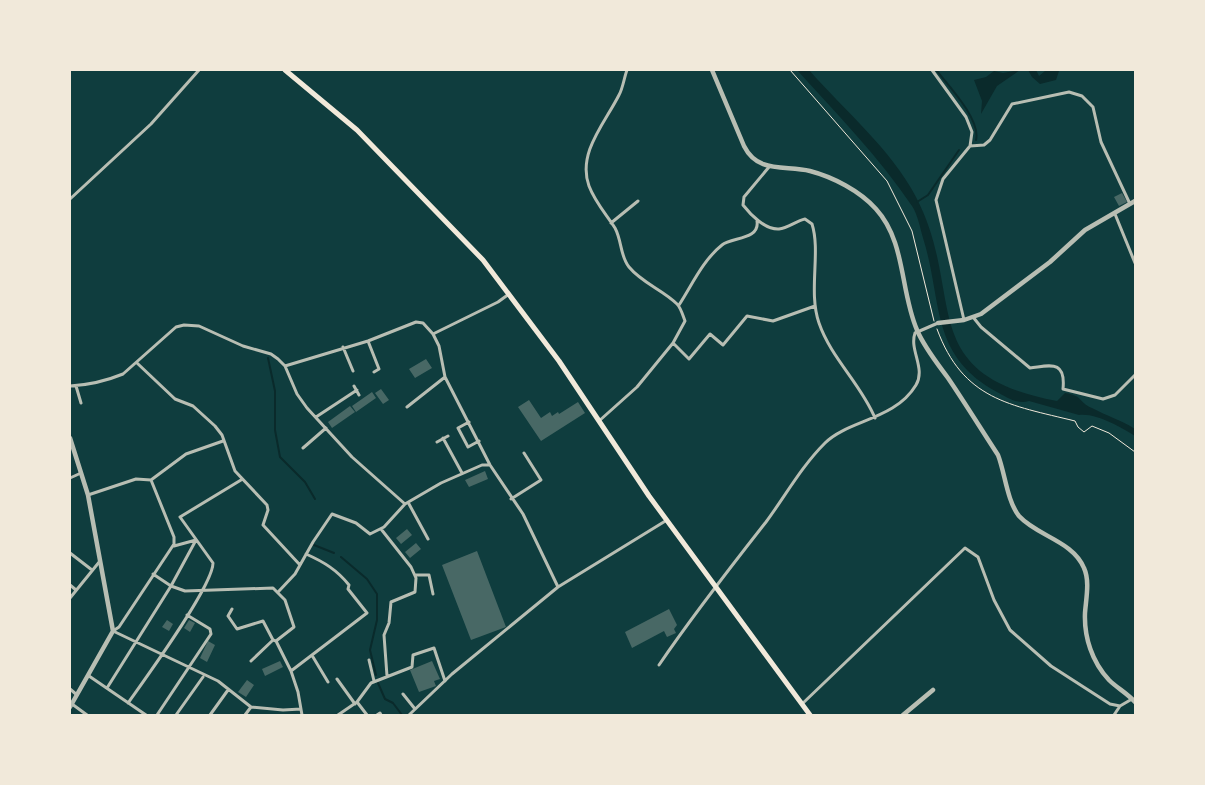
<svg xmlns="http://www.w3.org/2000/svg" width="1205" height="785" font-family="Inter,sans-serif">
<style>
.water{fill:#0a2a2b}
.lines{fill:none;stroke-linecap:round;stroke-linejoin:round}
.stream{stroke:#0a2a2b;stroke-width:2}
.building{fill:#486865}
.path{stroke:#f1e9da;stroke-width:1}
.minor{stroke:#b8beb3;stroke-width:3}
.tertiary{stroke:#b8beb3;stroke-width:4.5}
.secondary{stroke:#f1e9da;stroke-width:5}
</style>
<rect width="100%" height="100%" fill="#0f3d3e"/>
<path class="water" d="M797,70h12c36,41 82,79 107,127 51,98 -4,177 141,204l8,-8c19,3 13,9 27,15 15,8 29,12 43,21v7c-15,-9 -38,-23 -56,-21l-50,-14c-11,4 -23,-4 -32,-9 -68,-37 -54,-91 -74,-154 -3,-10 -5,-23 -11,-32 -33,-49 -75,-92 -115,-136z
M1020,70l-23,16 -16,28 1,-13 -8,-21 12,-3 8,-6 9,2z
M1028,70h8l3,6 6,-5h14l-3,9 -16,4 -8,-7z"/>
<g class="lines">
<path class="stream" d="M937,71c12,15 44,49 39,69
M917,202l11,-7 31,-45
M268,358l7,33v39l5,27 25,25 10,17
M314,545l20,8
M341,557l26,22 10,15v26l-7,30 6,25
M378,683l7,16 8,4 9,12"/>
</g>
<path class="building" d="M1122,193l5,9 -8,4 -5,-9z
M426,359l6,9 -17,10 -6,-9z
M381,389l8,11 -6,4 -8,-11z
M372,392l4,6 -20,14 -4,-6z
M529,400l12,18 9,-6 2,4 6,-4 1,2 19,-12 7,11 -44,28 -23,-34z
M350,406l5,6 -23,16 -4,-6z
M485,471l3,8 -19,8 -4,-7z
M407,529l5,6 -11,9 -5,-6z
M416,543l5,6 -11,9 -5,-6z
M477,551l29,76 -35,13 -29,-75z
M669,609l8,16 -3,4 2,4 -9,4 -3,-6 -32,17 -7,-16z
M167,620l6,4 -4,7 -7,-4z
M189,620l6,3 -5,9 -6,-4z
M208,641l7,4 -8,17 -7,-4z
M280,661l3,6 -18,9 -3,-7z
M432,661l8,18 -6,2 2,5 -17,6 -9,-22z
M247,680l7,5 -8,12 -8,-5z"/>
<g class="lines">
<path class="path" d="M790,70l97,111 25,50 22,90
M937,329c26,71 73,76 138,92l3,6 6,5 8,-6 17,7 26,19"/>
<path class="minor" d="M932,70l34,47 6,15 -2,14 -27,33 -7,21 28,120
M970,146l14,-1 6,-5 22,-36 57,-12 13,4 11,11 8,35 29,62
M769,167l-25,30 -1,8c7,9 22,25 36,24 9,-1 17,-8 26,-10l7,5c9,28 -4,68 7,99 12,35 42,61 56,95
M70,199l81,-75 48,-54
M1115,214l20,49
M611,223l27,-22
M679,305c13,-20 24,-45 43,-60 10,-8 38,-5 35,-24
M973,317l8,10 49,41c19,-2 36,-9 33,21l40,10 12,-4 20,-20
M433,334l65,-32 11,-8
M368,341l11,28 -5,3
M673,343l16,16 21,-25 13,11 24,-29 26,5 42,-15
M343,347l10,24
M137,363l38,36 18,7 22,20 7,9 13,36 32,34 1,5 -5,15 37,40
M285,366l83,-25 48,-19 7,1 10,11 6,12 6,31 45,88 33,49 35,73
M70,386c18,-1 36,-5 53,-12l53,-47 8,-2 15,1 44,20 28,8 7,5 7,7 12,28 10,14 45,49 53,47
M76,386l5,17
M354,386l5,9
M407,407l38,-30
M316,417l41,-27
M599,421l38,-34 36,-44 12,-22c-2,-5 -4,-13 -8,-17 -14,-14 -35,-21 -48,-37 -9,-11 -7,-26 -14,-39 -9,-14 -20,-26 -26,-42 -12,-33 16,-63 30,-91 4,-7 5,-17 8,-25
M469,422l-11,6 10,19 11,-6
M443,438l19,35
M437,442l11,-6
M303,448l23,-20
M70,478l11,-5
M151,480l23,57v7l-55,83 -6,4 105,50 33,26 32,3 18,-1
M88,495l48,-16 15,1 35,-26 37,-13
M511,499l30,-19 -17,-27
M409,504l19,35
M381,529l30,38 5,11 -1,14 -24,10 -2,21 -5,12 3,41
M174,546l22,-6
M70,553l22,17
M153,574l18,12 14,5 88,-3 12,12 9,27 -18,14
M415,575h14l4,19
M70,585l6,5
M279,591l16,-17 18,-32 19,-28 24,9 14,11 14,-7 21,-23 36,-21 41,-18h8
M70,598l30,-37
M232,609l-4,7 9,13 26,-8 10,19 3,1 15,30 7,21 4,23
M313,657l15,25
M369,660l5,21
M251,661l22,-21
M659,665c34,-50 70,-96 107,-143 20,-27 35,-55 59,-79 23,-23 70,-23 91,-58 10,-17 -7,-35 -1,-52l23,-10
M291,671l76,-58 -19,-24 1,-4c-12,-15 -25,-23 -43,-31
M89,676l57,39
M337,679l18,25
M107,688l64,-102 25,-46
M70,689l7,6
M403,694l12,15
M357,702l10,13
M128,703c17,-24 85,-117 85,-140l-33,-46 61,-37
M72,704l15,11
M802,704l163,-156 13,9 16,43 16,30 41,36 59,38 10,2 12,-7
M157,715l54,-81 -1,-5 -23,-14
M176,715l27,-38
M210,715l18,-25
M245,715l6,-8
M338,715l19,-13 14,-19 41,-16 1,-12 21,-7 11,33
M377,715l3,-2 1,2
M409,715l43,-41 106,-87 109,-67
M1114,715l6,-9"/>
<path class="tertiary" d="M712,70l32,76c14,28 41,19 66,25 23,6 50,20 66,38 30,33 24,82 41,121 7,17 20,33 31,48 17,25 33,51 50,77 7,18 9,46 21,61 18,20 54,25 65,52 6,13 2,31 1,45 -1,24 7,49 24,67 8,8 18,13 26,22
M938,323l26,-3 17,-6 69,-52 35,-32 50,-29
M70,438l18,57 25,136 -43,76
M903,715l30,-25"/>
<path class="secondary" d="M285,70l72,60 126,130 76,101 90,135 161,219"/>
</g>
<rect width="1205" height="785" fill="none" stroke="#f1e9da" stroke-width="142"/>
</svg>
